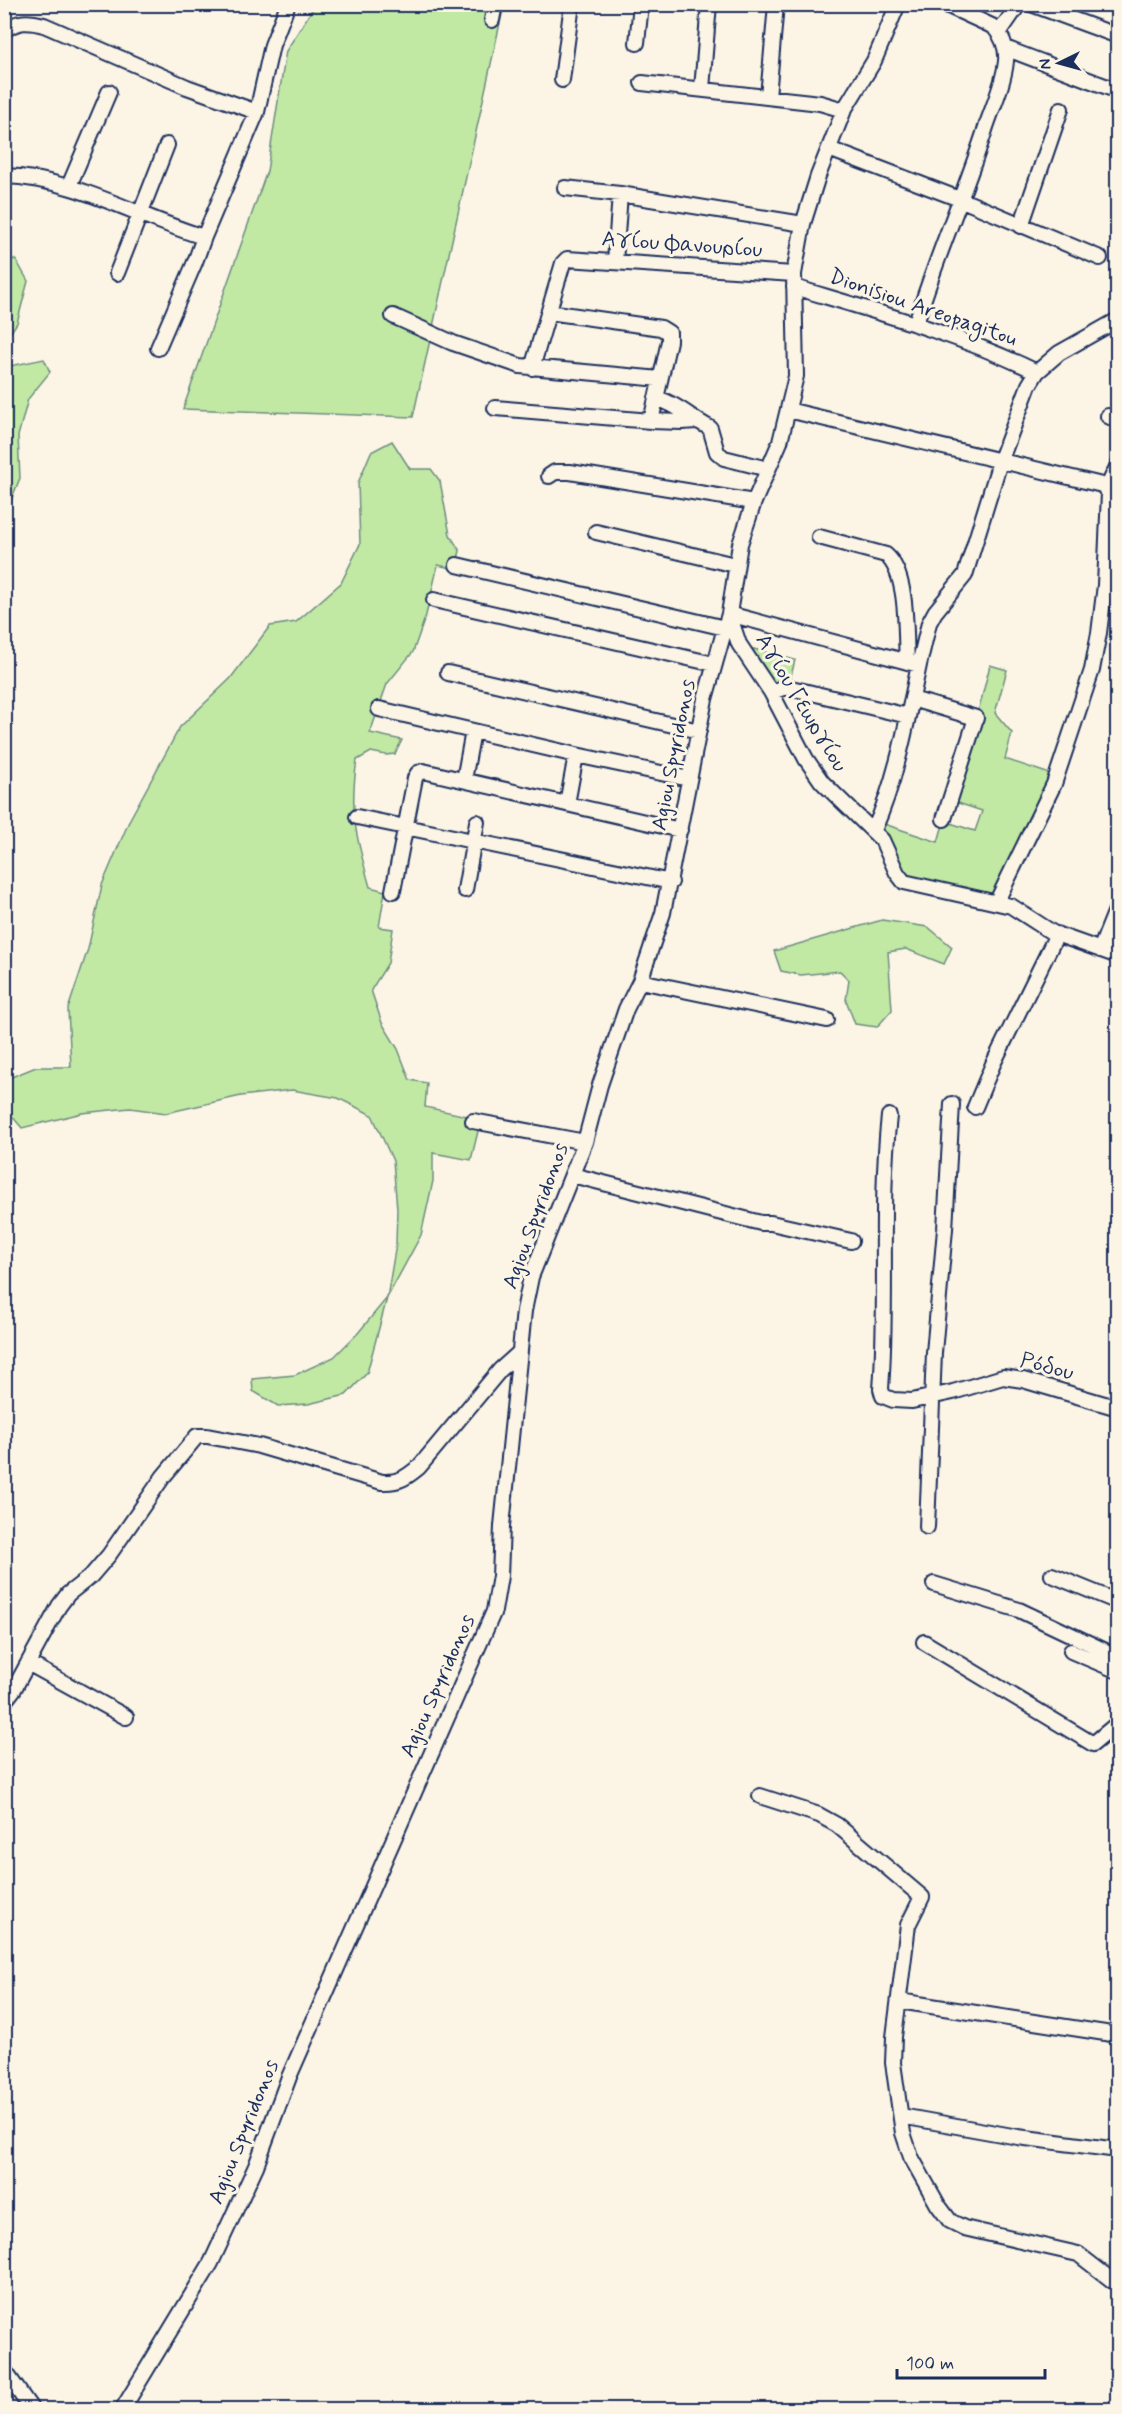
<svg xmlns="http://www.w3.org/2000/svg" width="1122" height="2414" font-family="Mynerve,sans-serif">
<style>
.green{fill:#c1e9a4;stroke:#6e8c81;stroke-width:1.5}
.lines{fill:none;stroke-linecap:round;stroke-linejoin:round}
.minor-casing{stroke:#1b2f5e;stroke-width:18}
.minor{stroke:#fcf5e5;stroke-width:14}
.labels{text-anchor:middle;dominant-baseline:central;stroke-width:6;stroke-linejoin:round;paint-order:stroke}
.street-label{font-size:22px;fill:#1b2f5e;stroke:#fcf5e5}
</style>
<rect width="100%" height="100%" fill="#fcf5e5"/>
<filter id="ink" filterUnits="userSpaceOnUse"><feTurbulence type="fractalNoise" baseFrequency=".0167" numOctaves="2"/><feDisplacementMap in="SourceGraphic" scale="12" xChannelSelector="R" yChannelSelector="G"/><feConvolveMatrix kernelMatrix="1 2 1 2 8 2 1 2 1" color-interpolation-filters="sRGB"/></filter>
<g filter="url(#ink)">
<path class="green" d="M315,5h189l-91,412 -230,-8 84,-238 19,-120z
M5,257l11,3 12,21 -11,42 -12,18z
M44,359l6,13 -22,27 -10,37 2,42 -15,37v-155l5,6z
M392,441l18,28h21l9,12 10,54 10,16 -5,18 -17,-4 -12,50 -13,37 -26,32 -17,49 32,7 -7,14 -9,1 -15,-3 -14,8c-8,52 -1,77 13,127l15,4 -6,36 14,2 -5,34 -17,27 11,33 16,26 12,31 17,3 -2,24 56,12 -10,41 -38,-7v28l-12,54 -34,63 -20,75 -21,22 -38,9 -30,2 -25,-15 -1,-12 43,-4 39,-18 24,-24 29,-35 9,-54 1,-35 -4,-48 -21,-46 -34,-17 -46,-8 -51,6 -75,17 -36,-5 -48,5 -60,15 -17,-20 -1,-28 32,-13h35l-3,-58 20,-60 14,-64 28,-66 50,-92 50,-48 40,-53 26,-4 45,-39 19,-39 -2,-61 13,-31z
M750,648l45,12 -6,24 -16,2z
M990,665l17,5 -12,43 17,20 -7,26 45,15 -10,30 -46,92 -76,-16 -14,-6 -23,-44 3,-6 54,18 6,-21 31,10 7,-20 -30,-10 16,-49z
M882,920l46,7 24,20 -8,17 -38,-15 -18,3 4,58 -15,17 -22,-3 -9,-24 3,-20 -9,-9 -39,4 -20,-4 -7,-20z"/>
<g class="lines">
<defs>
<path id="minor" d="M1031,4l87,32
M492,20l3,-16
M4,31c13,-11 25,-10 40,-6l143,62 70,25
M999,33l20,-29
M637,43l4,-39
M1005,48l113,43
M562,80l10,-76
M642,83l178,20 24,7
M702,89l7,-85
M768,97l8,-93
M829,149l133,51 138,58
M4,176c71,2 133,41 200,61l53,-125 15,-67 16,-41
M69,186l40,-94
M565,188l55,6 183,30
M1021,226l40,-117
M615,262l5,-68
M117,273l50,-128
M794,287c83,25 164,47 243,85
M549,312l112,16 8,5v8l-18,80
M393,316l60,27 67,23 140,13
M916,323c20,-66 49,-130 70,-196 7,-21 18,-44 20,-66 1,-13 -4,-25 -12,-34l-50,-23
M158,348l37,-86 9,-25
M532,368l31,-105 4,-4 227,15
M656,398c21,6 35,20 54,30l7,24 7,6 44,11
M495,408l156,13 31,1 14,-1
M788,410l314,75 7,8 -4,92 -6,48 -7,37 -38,114 -57,117
M1108,416l10,5
M549,476l6,-4h15l184,30
M1107,488l11,-23
M596,532l139,33
M819,537l67,18c23,20 19,78 21,107
M457,565l268,63
M434,600l280,64
M729,614l10,30 32,48 35,67 16,23 60,58 15,33 7,9 107,24 42,27 65,23
M729,614l190,51c-12,56 -22,113 -45,165
M919,665l10,-42 6,-11 30,-37 35,-113 29,-77 8,-13 22,-19 55,-31
M448,673l251,58
M771,692l12,-4h8l117,28
M912,699l64,19 -32,101
M379,709l197,46 113,24
M464,780l9,-49
M567,804l9,-49
M357,817l314,65
M465,890l12,-68
M393,891l22,-113 3,-5 5,-2 257,59
M1100,950l18,-45
M640,981l187,39
M975,1107l18,-43 64,-130
M889,1116c-10,91 -1,182 -8,273l2,7 10,4 19,1 41,-9 50,-15 20,3 95,28
M473,1121l112,21
M572,1175l189,48h10l80,18
M927,1527l7,-174 11,-124 7,-125
M1052,1575l66,27
M934,1584l85,26 99,47
M924,1642l169,102 25,-21
M1071,1651l47,20
M28,1663l98,54
M4,1702l10,-13 45,-83 9,-12 23,-18 18,-21 54,-78 34,-41h10l52,10 123,36c17,1 25,-5 37,-15l81,-97 20,-18
M760,1796l59,19 18,10 85,72 -14,28 -14,112 -1,26 10,70 8,24 27,48 12,16 14,7 114,26 40,31
M899,2001l219,34
M901,2116l117,21 100,13
M4,2370l28,40
M122,2410l89,-147 45,-97 33,-89 205,-466 6,-35 2,-50 22,-215 7,-34 54,-135 15,-57 26,-76 14,-28 23,-68 42,-214 24,-85 11,-70 14,-42 26,-60 16,-66 -2,-102 9,-50 15,-48 26,-66 30,-49 24,-57"/>
</defs>
<use href="#minor" class="minor-casing"/>
<use href="#minor" class="minor"/>
</g>
</g>
<g class="labels">
<g class="street-label">
<text transform="translate(682 245) rotate(4)">Αγίου Φανουρίου</text>
<text transform="translate(923 308) rotate(19)">Dionisiou Areopagitou</text>
<text transform="translate(801 703) rotate(59)">Αγίου Γεωργίου</text>
<text transform="translate(674 755) rotate(-79)">Agiou Spyridonos</text>
<text transform="translate(536 1216) rotate(-70)">Agiou Spyridonos</text>
<text transform="translate(1047 1367) rotate(15)">Ρόδου</text>
<text transform="translate(438 1686) rotate(-66)">Agiou Spyridonos</text>
<text transform="translate(244 2132) rotate(-68)">Agiou Spyridonos</text>
</g>
</g>
<rect width="1122" height="2414" fill="none" stroke="#fcf5e5" stroke-width="24"/>
<rect x="12" y="12" width="1098" height="2390" fill="none" stroke="#1b2f5e" stroke-width="2" filter="url(#ink)"/>
<g transform="translate(1059 63) rotate(265)" stroke="#fcf5e5" stroke-width="4.5" paint-order="stroke">
<path d="M0-4.5L10 22L0 15L-10 22Z" fill="#1b2f5e"/>
<text y="-9" font-size="16" font-weight="bold" text-anchor="middle" fill="#1b2f5e">N</text>
</g>
<path d="M897 2369v9h148v-9" fill="none" stroke="#1b2f5e" stroke-width="3"/>
<text x="906" y="2369" font-size="18" fill="#1b2f5e" stroke="#fcf5e5" stroke-width="4.5" paint-order="stroke">100 m</text>
</svg>
